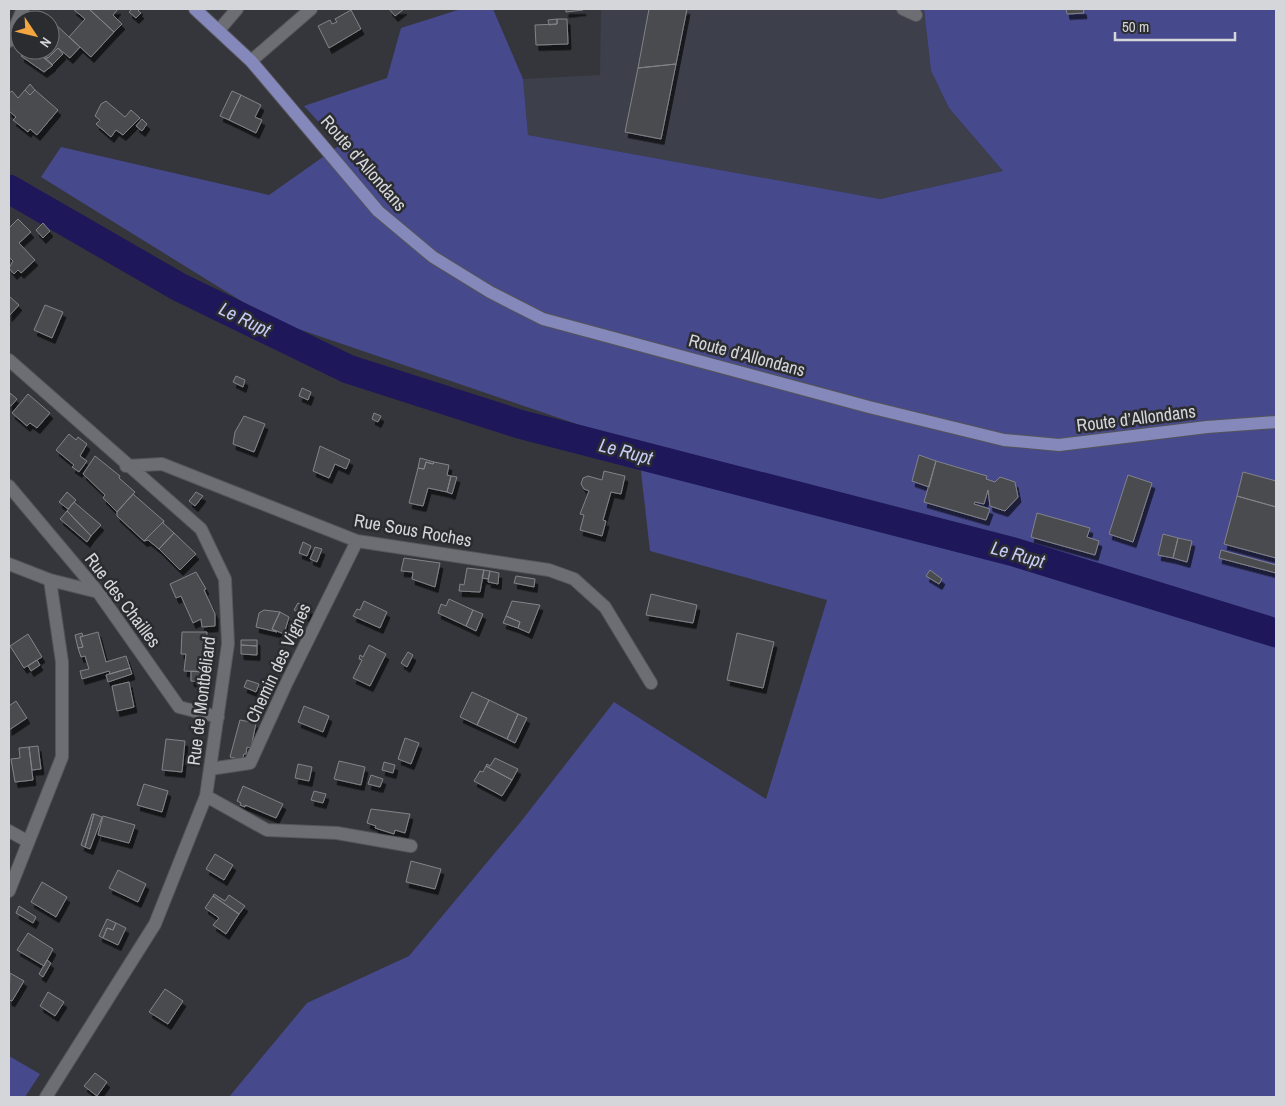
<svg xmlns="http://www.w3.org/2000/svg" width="1285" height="1106" font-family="'Archivo Narrow',sans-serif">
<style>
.built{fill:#3d3f4a}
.green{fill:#47498d}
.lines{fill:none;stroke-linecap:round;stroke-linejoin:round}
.river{stroke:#1e185a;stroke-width:29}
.building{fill:#4a4b50;stroke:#828389;filter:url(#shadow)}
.minor-casing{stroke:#545459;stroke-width:14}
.major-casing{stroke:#545459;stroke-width:14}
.minor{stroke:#6d6e74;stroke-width:12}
.major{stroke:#8488bb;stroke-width:12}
.labels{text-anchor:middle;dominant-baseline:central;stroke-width:5;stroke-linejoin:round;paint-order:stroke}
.street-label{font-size:18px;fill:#d5d6d9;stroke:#2b2c30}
.water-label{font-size:19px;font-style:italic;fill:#c7ccf5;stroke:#2b2c30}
</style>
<defs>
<filter id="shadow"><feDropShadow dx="3" dy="5.5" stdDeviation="0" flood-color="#0009"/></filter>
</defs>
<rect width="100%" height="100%" fill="#35363b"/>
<path class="built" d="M601,9h323l7,62 18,37 54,63 -124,28 -351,-64 -5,-56 77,-4z"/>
<path class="green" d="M461,9h32l30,70 5,56 352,64 123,-28 -54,-63 -18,-37 -7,-62h352v1088h-1047l78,-94 102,-47 110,-132 95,-122 152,97 61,-199 -177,-49 -12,-106 -366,-125 -231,-143 20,-30 208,48 71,-50 -36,-39 83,-28 14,-50z
M9,1056l31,18 -15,23h-16z"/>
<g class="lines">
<path class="river" d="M9,189l170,98 169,82 171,55 495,128 262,81"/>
</g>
<path class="building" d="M73,9h16l25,23 -23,25 -22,-20 16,-18z
M89,9h29l-5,6 9,9 -8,8z
M132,9h8l-2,2 3,2 -5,5 -7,-6z
M389,9h15l-9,7z
M566,9h17v1l-17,2z
M649,9h38l-11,55 -38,4z
M1066,9h17l1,4 -17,1z
M351,10l10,19 -32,19 -11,-22 12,-6 2,4 5,-2 -2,-3z
M42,12l38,35 -10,11 -12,-10 -10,10 -9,-8h11v-30h-15z
M557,19v5l-8,1 -1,-5z
M557,19h10l1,25 -32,1 -1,-20 22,-1z
M58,48l5,6 -11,11 -8,-7h4z
M25,50h11l17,15 -9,7 -23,-16z
M676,64l-15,75 -36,-7 13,-64z
M30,84l5,6 -5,5 -5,-5z
M25,90l5,5 5,-5 23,20 -21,25 -7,-6 -2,3 -15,-12 3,-3 -7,-6v-18l3,-2 6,7z
M232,91l9,4 -12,25 -9,-4z
M241,95l20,10 -6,12 7,3 -6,13 -27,-13z
M106,101l19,16 6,-7 9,8 -17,17 -7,-5 -5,7 -15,-13 4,-4 -5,-4 6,-12z
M142,119l5,5 -5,7 -6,-5z
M18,219l13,13 -12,11 16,17 -14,13 -3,-3 -4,4 -5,-6 4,-7 -4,-4v-29z
M43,223l7,8 -7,7 -7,-8z
M9,296l10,9 -10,11z
M45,305l18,7 -11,26 -18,-8z
M236,376l9,4 -2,7 -10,-5z
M302,388l9,4 -3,8 -9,-4z
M10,393l7,6 -6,7 -2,-1z
M28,394l22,19 -13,15 -7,-5 -3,3 -15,-13z
M374,413l7,3 -3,6 -6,-3z
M244,416l21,8 -11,28 -21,-8 2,-12z
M69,434l7,6 2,-3 9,7 -7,12 7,5 -8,11 -7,-5 2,-2 -18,-15z
M320,446l30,14 -4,9 -11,-5 -6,14 -16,-7z
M919,455l17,6 -7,26 -17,-6z
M95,456l25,20 -1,2 16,14 -18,20 -14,-14 2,-3 -22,-21z
M420,458l14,4 -1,2 -7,-2 -2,7 -6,-1z
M936,461l51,15 -1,3 9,3 5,-5 15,5 3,15 -13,14 -15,-5 -2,-16 -4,14 -9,-2 -1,2 16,5 -4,11 -62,-18z
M426,462l7,2 1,-2 15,3 -2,10 4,1 -4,16 -19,-4 -5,18 -14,-3 9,-35 6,1z
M604,471l21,5 -4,18 -10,-2 -8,28 3,1 -4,15 -22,-6 4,-15 -4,-1 9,-23 -5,-2 -3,-5 2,-6 5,-2 14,4z
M1243,472l33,9v26l-39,-11z
M1128,475l24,8 -19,59 -24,-8z
M451,476l6,1 -5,17 -5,-2z
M67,492l9,8 -8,9 -9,-7z
M196,492l7,4 -8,10 -6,-5z
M133,494l31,27 -20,20 -27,-25v-4z
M1237,496l39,11v51l-52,-14z
M74,502l27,23 -10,11 -24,-25z
M67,511l24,25 -4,6 -27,-23z
M1037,513l53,15 -3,9 12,4 -4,14 -64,-18z
M164,521l-1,2 11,10 -15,16 -11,-9 -4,1z
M174,533l22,21 -16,16 -21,-21z
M1163,534l15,4 -5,20 -15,-3z
M1178,538l14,3 -5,21 -14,-4z
M303,542l8,4 -4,10 -8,-3z
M315,547l7,2 -5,13 -7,-3z
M1221,550l55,15v8l-57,-15z
M404,558l36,5 -5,24 -23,-8 1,-7 -12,-1z
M467,568l17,2 -4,22 -21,-1 1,-7 4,1z
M484,570l6,1 -2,8 -6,-1z
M930,570l12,9 -3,5 -13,-8z
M490,571l9,2 -1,11 -10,-2z
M196,572l10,17 -2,1 11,24v12l-13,1 -1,-8 -8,4 -12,-27 -5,2 -6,-14z
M516,576l19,3 -1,8 -20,-4z
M651,594l46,11 -4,18 -47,-8z
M449,599l24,11 -7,16 -28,-13 3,-9 5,2z
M364,601l23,11 -7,16 -27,-12 4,-7 3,1z
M512,601l28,4 -11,28 -11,-5 2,-6 -14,-6z
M298,603l12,6 -4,7 -12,-6z
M264,610l16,2 -8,17 5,3 -21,-5 3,-14z
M473,610l10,4 -7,17 -10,-5z
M280,612l9,5 -5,17 -12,-5z
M506,616l14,6 -2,6 -15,-5z
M98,632l8,30 20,-6 4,12 -20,6 -1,-3 -27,8 -2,-8 9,-2 -4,-13 -4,1 -3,-9 5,-1 -3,-10z
M182,632h25l-2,40 -21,-1 2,-17h-5z
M82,633l1,3 -3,1 3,10 -5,1 -3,-13z
M737,633l37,9 -11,46 -36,-8z
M28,634l14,23 -18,11 -14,-22z
M241,640h16v6l-16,-1z
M241,645l16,1v9l-16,-1z
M369,645l17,9 -16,32 -17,-8 9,-18 -3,-1 1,-4 3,2z
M408,652l5,3 -6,12 -6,-4z
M37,660l3,5 -9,6 -3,-5z
M130,668l2,6 -24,8 -2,-7z
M191,671l14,1v10l-14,-1z
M247,680l12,4 -3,8 -12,-5z
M129,682l5,25 -17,4 -5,-25z
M472,692l17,8 -12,25 -17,-8z
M489,700l29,14 -11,25 -30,-14z
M16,701l11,17 -18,12v-24z
M304,706l25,10 -6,16 -25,-10z
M518,714l9,4 -12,25 -8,-4z
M240,720l16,3 -5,25 -4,-1 -1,7h-2l-2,6 -12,-3z
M405,738l14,5 -8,21 -13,-5z
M166,739l19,2 -3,31 -20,-2z
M38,746l3,23 -9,1 -3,-23z
M29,747l4,33 -18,2 -4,-23 9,-1 -1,-10z
M495,758l23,11 -6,11 -26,-14 1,-2 3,2z
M339,761l26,6 -4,18 -27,-6z
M384,762l11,3 -2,8 -11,-3z
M298,764l14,3 -3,14 -14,-3z
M486,766l26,14 -10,16 -28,-15 6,-10 3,1z
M371,775l12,4 -3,8 -12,-3z
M144,784l24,7 -6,21 -25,-7z
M243,786l40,18 -7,14 -31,-13v2l-5,-2 1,-2 -4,-2z
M314,791l12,3 -3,9 -12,-3z
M371,809l39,5 -5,19 -10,-3 -1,4 -19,-6 1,-2 -9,-3z
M92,814h2l-9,33 -4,-2z
M94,814l8,3 -12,32 -5,-2z
M103,816l32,9 -6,18 -31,-8z
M215,854l18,11 -9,15 -18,-11z
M411,861l30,8 -6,20 -29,-7z
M118,870l28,14 -8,18 -29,-14z
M42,882l25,15 -11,20 -25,-15z
M214,894l11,7 4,-6 16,11 -6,8 -26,-18z
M213,896l26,18 -13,20 -13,-9 6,-7 -14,-10z
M19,906l17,11 -3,6 -17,-10z
M107,919l9,4 -3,7 -6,-2 -4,10 -4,-2z
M116,923l10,5 -8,17 -15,-7 4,-10 6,2z
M28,933l25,16 -9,17 -27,-16z
M47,960l4,3 -8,14 -4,-3z
M10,973l14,8 -12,20 -3,-1z
M165,989l18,12 -15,23 -19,-12z
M48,992l16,10 -9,14 -15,-10z
M95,1073l12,9 -10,14 -13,-10z"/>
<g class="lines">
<defs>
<path id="minor" d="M903,9l13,6
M219,30l18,-21
M9,41l14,-32
M251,61l60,-52
M9,360l192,169 24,50 3,65 -22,152 -51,128 -109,173
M126,466l36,-2 195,77 192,29 25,9 31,28 46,76
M9,486l89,106 81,115 39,10
M9,564l41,16 48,12
M210,769l40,-6 36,-79 71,-143
M206,796l61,34 70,3 74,13
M9,831l18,10
M9,891l53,-134v-95l-12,-82"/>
<path id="major" d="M195,9l56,52 127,150 55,46 57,35 53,27 326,88 135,33 55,5 148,-18 69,-5"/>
</defs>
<use href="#minor" class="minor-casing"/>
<use href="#major" class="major-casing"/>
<use href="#minor" class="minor"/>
<use href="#major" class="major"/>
</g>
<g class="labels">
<g class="street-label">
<text transform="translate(364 163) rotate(49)">Route d’Allondans</text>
<text transform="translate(747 355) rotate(15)">Route d’Allondans</text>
<text transform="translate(1136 418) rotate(-7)">Route d’Allondans</text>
<text transform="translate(413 530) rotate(10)">Rue Sous Roches</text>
<text transform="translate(123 600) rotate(53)">Rue des Chailles</text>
<text transform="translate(278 663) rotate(-65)">Chemin des Vignes</text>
<text transform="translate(201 701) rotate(-83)">Rue de Montbéliard</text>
</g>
<g class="water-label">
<text transform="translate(245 319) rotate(26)">Le Rupt</text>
<text transform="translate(626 451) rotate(15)">Le Rupt</text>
<text transform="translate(1018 554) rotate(16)">Le Rupt</text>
</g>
</g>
<rect width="1285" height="1106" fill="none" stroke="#d5d6d9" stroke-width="20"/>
<g transform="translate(35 35) rotate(125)"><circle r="24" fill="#2b2c30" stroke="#6f7074"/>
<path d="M0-4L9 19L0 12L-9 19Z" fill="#f2a541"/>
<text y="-8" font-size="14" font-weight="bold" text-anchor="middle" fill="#d5d6d9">N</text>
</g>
<path d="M1115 32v8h120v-8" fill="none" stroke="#d5d6d9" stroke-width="2.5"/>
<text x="1122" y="32" font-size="15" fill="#d5d6d9" stroke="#2b2c30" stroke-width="4" paint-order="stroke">50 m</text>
</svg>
